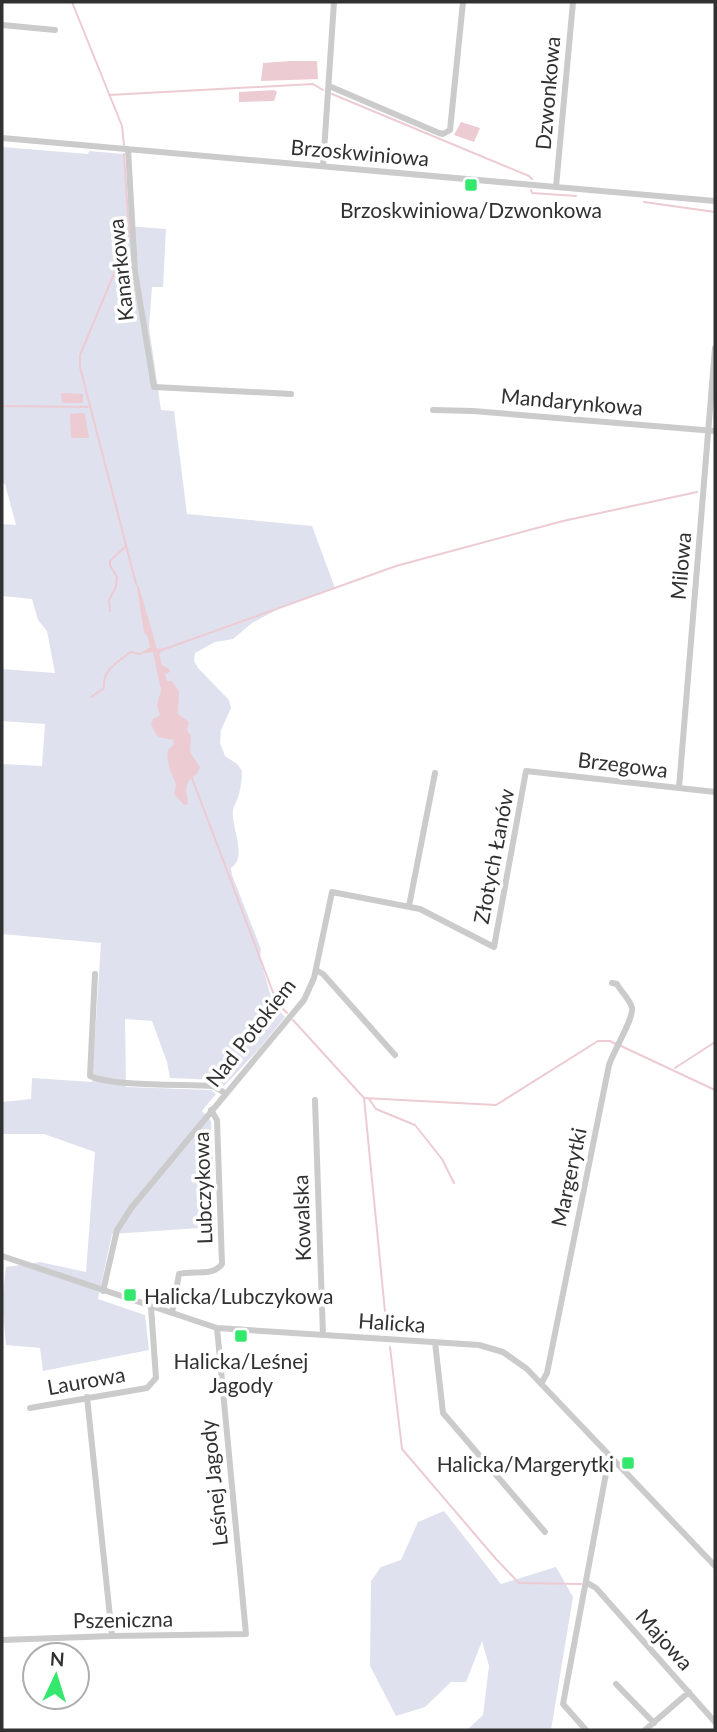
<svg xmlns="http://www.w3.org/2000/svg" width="717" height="1732" font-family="Lato,sans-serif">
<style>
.green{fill:#dfe1ee}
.water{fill:#edcbd3}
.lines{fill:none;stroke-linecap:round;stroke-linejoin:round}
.stream{stroke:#edcbd3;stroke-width:2}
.street{stroke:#cbcbcb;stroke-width:6}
.poi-dot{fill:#33e86d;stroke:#fff;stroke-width:2.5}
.labels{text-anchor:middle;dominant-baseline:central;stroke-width:7;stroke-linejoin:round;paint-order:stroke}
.street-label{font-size:21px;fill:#313131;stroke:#fff}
.poi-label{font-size:21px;fill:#313131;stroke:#fff}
</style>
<rect width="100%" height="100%" fill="#fff"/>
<path class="green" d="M2,147l86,7 1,-3 35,3 4,72 38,3 -3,58h-11l-3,40 12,83 13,1 13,103 125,12 23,62 -53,19 -30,16 -19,16 -18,3 -20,11 -1,8 4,7 31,32 2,8 -10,22 -1,13 5,13 12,8 5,7c0,8 -1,15 -3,23 -1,5 -5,11 -6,16 -2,18 15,47 -2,58l1,7 29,74 -1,9 13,46 12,13 -27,33 -34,36 -8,-6 -46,-2 -3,-16 -15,-41 -27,-2 1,68 85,3 5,4 -14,17 9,10 2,44 -14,63 -87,6 -14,65 47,16 4,35 -106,21 -3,-23 -34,-3 -4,-44 4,-34 34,-5 46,10 9,-120 -51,-18h-42v-32l29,-3 1,-21 60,4 9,-139 -99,-9v-170l40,2 3,-42 -43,-3v-52l53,4 -8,-42 -9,-11 -6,-21 -30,-3v-72l14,1 -11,-41 -3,-1z
M444,1511l57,73 55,-17 17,30 -22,133h-84l16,-15 6,-49 -7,-25 -16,41h-15l-26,25 -29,9 -26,-50 1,-85 10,-14 20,-7 17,-38z"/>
<path class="water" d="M291,61h26l1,18 -57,2 2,-18z
M274,90l3,2 -3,9 -35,1v-10z
M461,122l19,6 -6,14 -20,-7z
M63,393l20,1v9h-21l-1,-9z
M81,413l4,1 4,24h-16l-2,-1 -1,-23z
M136,582l4,8 17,59 8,-1 -6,6 3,11 7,4 1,3 -5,2 2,7h5l7,10 -1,23 11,8 -2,8 4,6 -1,16 10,15c-2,10 -11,10 -13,18 -2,6 1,13 1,19l-4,1 -10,-11 2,-10c-5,-12 -10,-20 -8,-34l6,-6 -1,-4 -15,-3 -7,-12 2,-6 7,-4 -3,-10 4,-15 -8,-38 -14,2 11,-7 -2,-10 -4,-5z"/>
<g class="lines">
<path class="stream" d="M72,2l50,124 2,19
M332,94l197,82 3,3
M109,95l204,-11 10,6
M124,154l5,77 -3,14 -46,110v12l56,217
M531,190l1,3 44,3
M644,202l71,10
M2,406l86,1
M110,611l-1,-11 7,-13 1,-10 -7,-12v-4l16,-15
M162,650l234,-84 167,-45 134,-29
M91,697l13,-9c-2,-19 14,-25 26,-36l10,2
M192,778l85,225 10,10
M293,1020l71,78 23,234
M621,1046l94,44
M675,1068l40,-26
M364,1098l132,7 102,-64h12l6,3
M369,1099l7,10 39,16 27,34 12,24
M390,1347l12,102 94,110 23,24 62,1"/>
<path class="street" d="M2,25l53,5
M329,86l110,47 4,1 7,-4 13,-128
M2,138l713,63
M128,149l7,123 19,115 137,7
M323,166l11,-164
M556,187l17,-185
M433,410l40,1 242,20
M679,788l36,-440
M409,906l26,-133
M316,970l7,4 72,81
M95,974l-5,102c25,11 93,8 123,10l12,7
M315,1100l8,235
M2,1256l215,72 262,17 24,7 24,17 188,197
M103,1291l14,-61 15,-23 172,-207 10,-22 18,-86 88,17 74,38 32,-176 189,21
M172,1313l7,-39c14,-4 34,3 43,-10l-5,-144 -6,-10
M435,1342l8,71 102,119
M541,1384l6,-11 62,-308c4,-13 25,-47 23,-57 -2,-9 -11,-16 -15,-24l-5,-1
M87,1397l25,239
M30,1408l117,-20 9,-10 -5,-71
M586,1582l10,6 119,134
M2,1640l110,-4 134,-2 -29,-306
M616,1684l38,39
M586,1730l-23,-26 44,-236 7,-8
M645,1730l44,-38"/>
</g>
<g class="poi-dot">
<rect x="464" y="178" width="14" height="14" rx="3.5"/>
<rect x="123" y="1288" width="14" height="14" rx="3.5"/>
<rect x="234" y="1329" width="14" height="14" rx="3.5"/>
<rect x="621" y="1456" width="14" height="14" rx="3.5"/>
</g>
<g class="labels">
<g class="street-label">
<text transform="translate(547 93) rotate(-85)">Dzwonkowa</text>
<text transform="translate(360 152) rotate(5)">Brzoskwiniowa</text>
<text transform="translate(120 270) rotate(-96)">Kanarkowa</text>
<text transform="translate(572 401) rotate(5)">Mandarynkowa</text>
<text transform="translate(680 566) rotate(-85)">Milowa</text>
<text transform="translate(623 764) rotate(7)">Brzegowa</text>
<text transform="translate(493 856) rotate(-79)">Złotych Łanów</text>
<text transform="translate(250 1032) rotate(-52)">Nad Potokiem</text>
<text transform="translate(568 1177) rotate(-78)">Margerytki</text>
<text transform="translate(202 1188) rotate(-92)">Lubczykowa</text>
<text transform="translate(301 1218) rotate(-92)">Kowalska</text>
<text transform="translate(392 1322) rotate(4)">Halicka</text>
<text transform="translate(86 1380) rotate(-10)">Laurowa</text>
<text transform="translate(213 1483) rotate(-96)">Leśnej Jagody</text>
<text transform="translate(123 1619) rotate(-1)">Pszeniczna</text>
<text transform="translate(665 1639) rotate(48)">Majowa</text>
</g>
<g class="poi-label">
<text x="471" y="209">Brzoskwiniowa/Dzwonkowa</text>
<text x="144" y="1295" text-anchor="start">Halicka/Lubczykowa</text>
<text x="241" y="1360">Halicka/Leśnej<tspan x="241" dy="24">Jagody</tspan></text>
<text x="614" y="1463" text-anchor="end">Halicka/Margerytki</text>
</g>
</g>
<rect width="717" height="1732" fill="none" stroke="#313131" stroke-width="7"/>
<g transform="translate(56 1676) rotate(4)"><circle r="33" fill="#ffffff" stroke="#adadad" stroke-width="2"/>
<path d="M0-5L12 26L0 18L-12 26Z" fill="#33e86d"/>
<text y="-10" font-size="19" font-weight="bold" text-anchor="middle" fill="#313131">N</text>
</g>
</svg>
